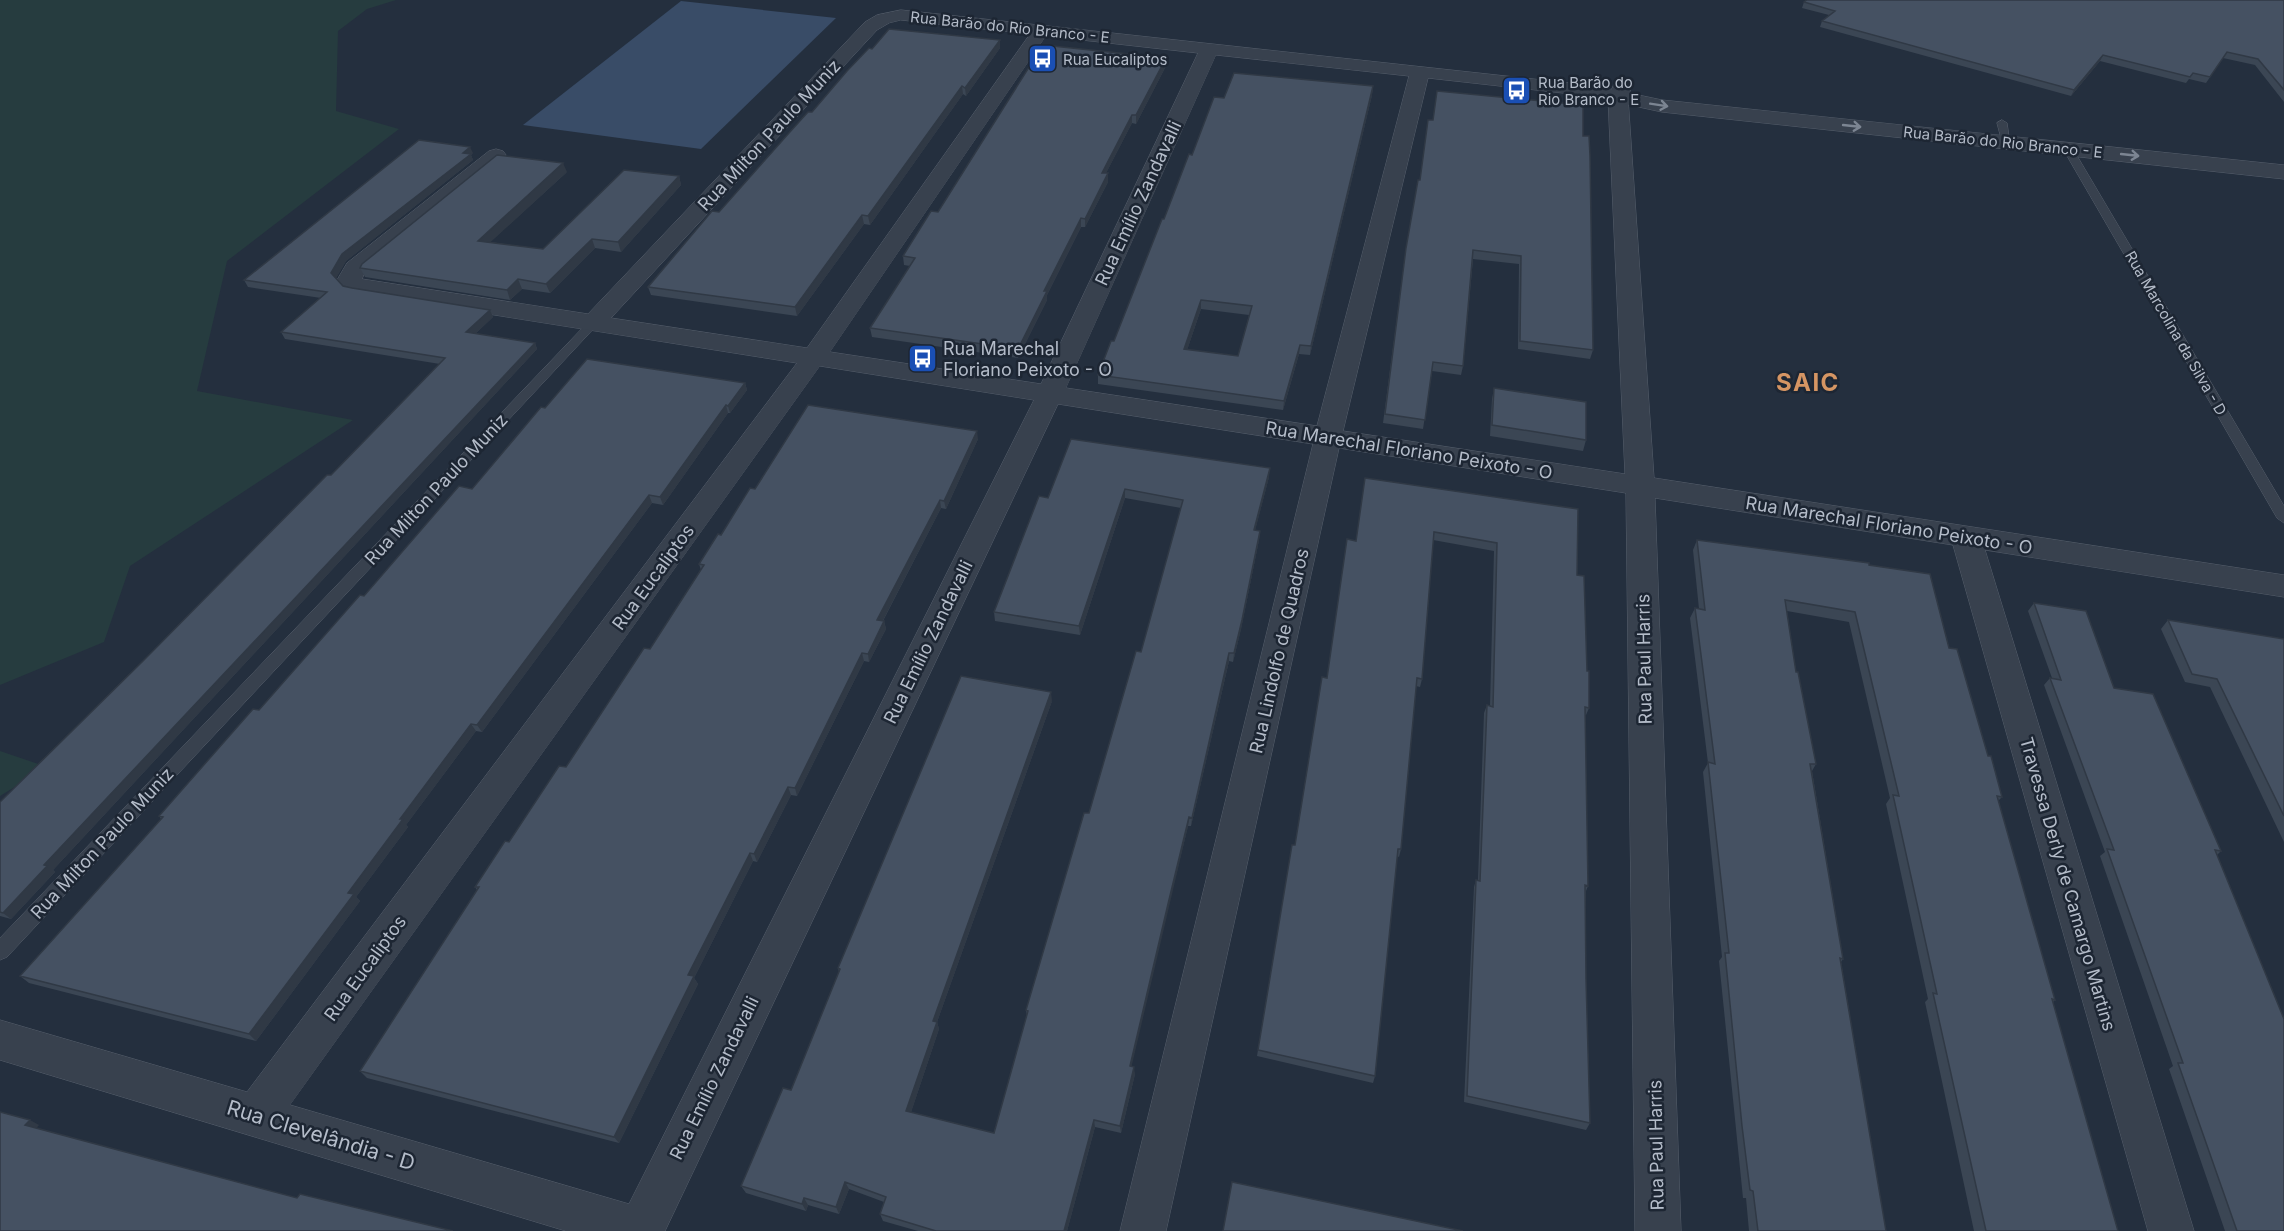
<svg xmlns="http://www.w3.org/2000/svg" width="2284" height="1231" font-family="Inter,sans-serif">
<style>
.green{fill:#263c3f}
.water{fill:#394c67}
.lines{fill:none;stroke-linecap:round;stroke-linejoin:round}
.service-casing{stroke:#565f6c;stroke-width:1}
.minor-casing{stroke:#565f6c;stroke-width:1}
.tertiary-casing{stroke:#565f6c;stroke-width:1}
.service{fill:#38414e;fill-rule:evenodd}
.minor{fill:#38414e;fill-rule:evenodd}
.tertiary{fill:#38414e;fill-rule:evenodd}
.wall{fill:#3b4654;fill-rule:evenodd}
.shaded-wall{fill:#303945}
.building{fill:#455162;stroke:#303945;stroke-width:1.5;fill-rule:evenodd}
.oneway{stroke:#7c8592}
.labels{text-anchor:middle;dominant-baseline:central;stroke-width:5;stroke-linejoin:round;paint-order:stroke}
.far-street-label{font-size:15px;fill:#b4bcc9;stroke:#1d2633}
.far-poi-label{font-size:15px;fill:#b4bcc9;stroke:#1d2633;text-anchor:start}
.street-label{font-size:18px;fill:#b4bcc9;stroke:#1d2633}
.poi-label{font-size:18px;fill:#b4bcc9;stroke:#1d2633;text-anchor:start}
.near-street-label{font-size:21px;fill:#b4bcc9;stroke:#1d2633}
.district-label{font-size:24px;font-weight:bold;letter-spacing:1.5px;fill:#d59563;stroke:#1d2633}
</style>
<rect width="100%" height="100%" fill="#242f3e"/>
<path class="green" d="M0,0h396l-29,9 -29,22 -2,80 63,18 -172,132 -30,130 156,29 -223,146 -26,76 -104,43z
M0,751l47,16 -47,29z"/>
<path class="water" d="M681,1l155,17 -135,131 -178,-24z"/>
<g class="lines">
<defs>
<path id="service" d="M2002,120l5,3 3,21 -8,-2 -5,-19z
M2065,147l8,2 211,357v17l-7,-5 -214,-369z
M594,318l4,2v4l-591,633 -7,3v-22l590,-618z"/>
<path id="minor" d="M901,10l687,75 3,4 -3,4 -7,2 -153,-17 -85,353 282,43 -17,-376 6,-14h14l3,4 -3,10 26,380 630,97v22l-299,-47 209,681h-46l-195,-686 -298,-47 26,733h-46l-9,-738 -287,-45 -173,783h-46l193,-787 -255,-40 -393,827h-99l-566,-171v-40l247,72 550,-729 -441,-70 -8,-2 -11,-11 10,-17 142,-112 7,-2 7,2 3,4 -3,4 -138,113 -3,7 226,35 277,-292 12,-7zM901,20l129,14 -223,314 -196,-30 266,-288 12,-7zM1046,36l152,17 -157,331 -211,-32zM1216,55l193,21 -92,350 -251,-38zM820,366l214,34 -405,804 -339,-99z"/>
<path id="tertiary" d="M1581,83l81,17 622,65v14l-622,-67 -88,-19 -3,-4 3,-4z"/>
</defs>
<use href="#service" class="service-casing"/>
<use href="#minor" class="minor-casing"/>
<use href="#tertiary" class="tertiary-casing"/>
<use href="#service" class="service"/>
<use href="#minor" class="minor"/>
<use href="#tertiary" class="tertiary"/>
</g>
<path class="wall" d="M2284,0v102l-29,-37 -32,-7 -17,25 -17,-4 -3,4 -86,-22 -29,35 -251,-69 2,-6 7,-6 -27,-7 2,-6z
M1000,40v8l-34,48 -3,-2 -93,131 -6,-1 -67,92 -146,-21 -3,-8 71,-75 93,-100z
M1166,58v8l-30,58 -4,-1 -26,50h2v9l-23,45h-4l-34,68v5l-29,58 -146,-21 -2,-9 40,-62 -6,-1 -1,-9 35,-44z
M1373,86l-1,9 -62,260 -11,-1 -16,56 -185,-26v-9l16,-34 50,-122 60,-121zM1201,309l48,6 -11,41 -51,-6z
M1583,136l10,214 -3,9 -72,-10 1,-85 -46,-5 -10,107 -2,9 -29,-4 -9,58 -40,-6 22,-167 15,-76z
M473,153l-2,2 2,5 -127,101 -10,17 7,8 9,2 138,22 3,7 -18,17 60,9 2,6 -484,521 2,2 -44,47 -11,-3v-114l331,-327 109,-111 -155,-25 -4,-7 40,-34 -73,-11 -4,-7z
M567,172l-77,70 53,7 136,-73 2,9 -60,67 -26,-4 -45,45 -28,-4 -12,11 -145,-23 -5,-9z
M745,383l2,7 -17,23h-2l-65,92 -11,-2 -170,229 -6,-1 -70,94 2,2 -52,70 4,4 -104,140 -227,-58 -9,-7 141,-157 -2,-3 100,-106 105,-114 108,-107 73,-81z
M1494,388l92,52 -3,11 -93,-15 2,-37z
M978,439l-32,70 -5,-1 -58,113h1l2,8 -17,33 -5,-1 -67,135 -6,-1 -34,67 -4,-1 -59,117 4,6 -79,159 -252,-65 -7,-7 117,-181 -2,-3 91,-120 84,-118 51,-79 -2,-6 56,-75z
M1071,439l198,38 -14,53 5,1 -1,9 -18,89 -8,33 -4,-1 -38,165h-3l-21,86 -36,154 4,8 -14,59 -26,-6 -28,104h-149l-35,-10 -3,-7 4,-12 -35,-13 -10,25 -31,-9 -2,6 -60,-18 -5,-7 50,-96 48,-118 -1,-4 214,-267 -115,321 2,7 -28,83 83,21 33,-116 -1,-7 115,-358 40,-144 -56,-10 -45,137 -85,-14 -1,-9 54,-114z
M1365,478l212,97 10,96 2,37 -3,7h-1l3,171 -2,5v88l4,144 -4,7 -122,-28 10,-215 2,-7h2l6,-167 3,-8 3,1 4,-155 -61,-11 -11,139 -2,8 -4,-1 -15,163 -2,8 -2,-1 -22,220 -2,7 -116,-27 35,-211h3l61,-304z
M1697,540l172,25 80,83 39,108 14,41 -4,4 57,199 -2,2 65,229h-144l-49,-229 3,-3 -42,-195 4,-6 -41,-176 -62,-11 9,61 20,92 -4,7 31,188 -2,3 45,269h-137l-3,-33h-3l-24,-237 3,-4 -19,-185 5,-9 -18,-145 5,-10 4,1 -6,-59z
M2034,603l80,85 107,163 -4,4 67,376h-59l-56,-162 4,-3 -73,-210 5,-4 -61,-167 6,-7h2l-24,-67z
M2168,620l116,19v203l-74,-155 -25,-5 -24,-53z"/>
<path class="shaded-wall" d="M1000,40v8l-34,48 -1,-8z
M2103,55l-3,6 -29,35 3,-6z
M1166,58v8l-30,58v-9z
M962,86l1,8 -93,131 -2,-9z
M1373,86l-1,9 -62,260 1,-9z
M1132,115v8l-30,58v-8z
M470,147l3,6 -2,2 2,5 -127,101 -11,19 -4,-7 11,-19z
M563,163l4,9 -85,78 -4,-9z
M1108,173v9l-23,45v-8z
M679,176l2,9 -60,67 -3,-10z
M862,215l2,9 -67,92 -2,-9z
M1081,218v9l-34,68v5l-29,58v-9l26,-58z
M592,239l3,9 -45,45 -4,-9z
M518,279l4,10 -12,11 -3,-10z
M1201,300v9l-17,50v-10z
M490,310l3,7 -23,22 -4,-7z
M535,343l2,6 -484,521 2,2 -44,47 -8,-6 41,-48z
M1300,345l-1,9 -16,56 1,-9z
M745,383l2,7 -17,23 -2,-7z
M726,405l2,8 -65,92 -3,-8z
M977,431l1,8 -32,70 -2,-8z
M1270,468l-1,9 -16,62 1,-9z
M1125,489v9l-45,137 -1,-9z
M649,495l3,8 -170,229 -5,-7z
M940,500l1,8 -62,120 -2,-8z
M1260,531l-1,9 -18,89 -8,33 1,-9z
M884,621l2,8 -17,33 -1,-8z
M862,653l2,8 -67,135 -2,-8z
M1229,653v8l-38,165 1,-8z
M1051,692l1,9 -115,321 2,7 -30,89 -3,-7 27,-90z
M471,724l5,7 -70,94 2,2 -52,70 4,4 -104,140 -7,-7 151,-215z
M788,787l3,8 -34,67 -3,-8z
M1189,817l-1,9 -58,247v-7z
M750,853l3,8 -59,117 4,6 -79,159 -5,-6 74,-162z
M1134,1067l1,7 -14,59 -1,-7z
M30,1120l9,5 -5,6 -9,-6z
M1094,1120l1,7 -28,104h-3z
M845,1182l4,7 -10,25 -3,-7z
M804,1198l4,7 -2,6 -4,-7z"/>
<path class="building" d="M1807,0h477v90l-26,-31 -31,-7 -17,25 -17,-4 -3,4 -87,-22 -29,35 -252,-69 13,-10 -31,-9z
M889,29l111,11 -35,48 -3,-2 -94,130 -6,-1 -67,92 -147,-20 64,-76 7,1 70,-79 19,-21h4l35,-41 22,-23 3,1z
M1043,45l123,13 -30,57h-4l-30,58h6l-23,46 -4,-1 -37,73h3l-29,58 -148,-21 45,-70 -12,-2 28,-45 7,1z
M1234,73l139,13 -62,260 -11,-1 -16,56 -186,-26 13,-34h3l48,-122h2l25,-65 3,1 22,-58 10,1zM1201,300l51,6 -14,50 -54,-7z
M1437,91l146,14v31h6l1,20 3,194 -73,-9 1,-85 -48,-6 -10,116 -30,-4 -8,58 -40,-6 21,-166 12,-68h2l8,-60h5z
M419,140l51,7 -7,6 8,1 -129,100 -11,19 12,13 9,2 138,22 -24,22 69,11 -491,522 3,1 -44,47 -3,-1v-110l143,-141 184,-186h4l114,-117 -164,-26 46,-40 -83,-12z
M497,155l66,8 -85,78 65,8 81,-79 55,6 -61,66 -26,-3 -46,45 -28,-5 -11,11 -147,-22 2,-4z
M587,359l158,24 -17,23 -2,-1 -66,92 -11,-2 -172,230 -6,-1 -71,95h3l-55,74 6,1 -105,140 -229,-58 143,-159 -4,-1 94,-107 6,1 101,-115 4,1 95,-110 13,3 69,-82 4,1z
M1494,388l92,14v38l-94,-15z
M808,405l169,26 -33,70 -4,-1 -63,120 7,1 -16,33 -6,-1 -67,135 -7,-1 -34,67 -4,-1 -62,122 6,1 -80,161 -254,-66 119,-184h-4l30,-46 4,1 50,-76 7,1 78,-119 6,1 54,-84 -5,-1 19,-30 3,1 29,-47 5,1z
M1071,439l199,29 -16,62 6,1 -18,89 -8,33h-5l-37,165 -3,-1 -21,87 -38,162 4,1 -14,59 -26,-6 -30,111h-128l-56,-17 6,-17 -41,-15 -9,25 -32,-9 -2,6 -61,-18 42,-98 8,2 49,-121 -2,-1 123,-292 90,16 -118,329 4,1 -31,89 88,22 34,-122 -2,-1 58,-197h5l47,-162 5,1 42,-152 -58,-11 -46,137 -85,-14 45,-116 9,2z
M1365,478l213,31 -1,66 7,1 3,95h2v37l-4,-1 3,179 -3,-1 1,94 4,144 -123,-27 9,-216 4,1 7,-176 6,2 4,-164 -63,-11 -12,147 -5,-1 -16,171h-3l-23,227 -117,-26 34,-205h3l27,-168 5,1 20,-139 9,2z
M1697,540l172,23v2l61,9 19,74 8,1 31,107h3l11,41 -5,-1 58,204 -3,-1 66,232h-132l-53,-238 4,1 -44,-199 6,1 -44,-184 -70,-12 11,72h2l18,92h-6l33,195 -3,-1 46,273h-128l-5,-40 -3,-1 -8,-64 -17,-173h4l-21,-191 7,2 -20,-156 10,2z
M2034,603l52,8 28,77 39,6 68,157 -6,-1 69,169v212h-47l-59,-168h5l-76,-214 7,1 -64,-172 11,2z
M2168,620l116,19v177l-67,-137 -25,-5z
M0,1112l30,8 -5,5 272,73 3,-4 153,37h-453z
M1232,1182l231,49h-240z"/>
<defs><path id="oneway-shaft" d="M-6 0H5M1.5-3L5.5 0L1.5 3" fill="none" stroke-width="1.6" stroke-linecap="round" stroke-linejoin="round" transform="scale(1.5)"/></defs>
<g class="oneway">
<use href="#oneway-shaft" transform="translate(1659 105) rotate(9)"/>
<use href="#oneway-shaft" transform="translate(1852 126) rotate(6)"/>
<use href="#oneway-shaft" transform="translate(2130 155) rotate(6)"/>
</g>
<defs>
<symbol id="bus-square" viewBox="-11 -11 22 22"><rect x="-9" y="-9" width="18" height="18" rx="4" fill="#1a4fb4" stroke="#1d2633"/><path d="M-5-6H5V4H4V6H2V4H-2V6H-4V4H-5ZM-3.5-4V0h7V-4ZM-3.5 1.2v1.5H-2V1.2ZM2 1.2v1.5H3.5V1.2Z" fill="#fff"/></symbol>
</defs>
<g fill-rule="evenodd">
<use href="#bus-square" x="1026" y="42" width="33" height="33"/>
<use href="#bus-square" x="1500" y="74" width="33" height="33"/>
<use href="#bus-square" x="906" y="342" width="33" height="33"/>
</g>
<g class="labels">
<g class="far-street-label">
<text transform="translate(1010 27) rotate(6)">Rua Barão do Rio Branco - E</text>
<text transform="translate(2003 142) rotate(6)">Rua Barão do Rio Branco - E</text>
<text transform="translate(2176 333) rotate(60)">Rua Marcolina da Silva - D</text>
</g>
<g class="far-poi-label">
<text x="1063" y="59">Rua Eucaliptos</text>
<text x="1538" y="82">Rua Barão do<tspan x="1538" dy="17">Rio Branco - E</tspan></text>
</g>
<g class="street-label">
<text transform="translate(769 135) rotate(-47)">Rua Milton Paulo Muniz</text>
<text transform="translate(1138 203) rotate(-65)">Rua Emílio Zandavalli</text>
<text transform="translate(1409 450) rotate(9)">Rua Marechal Floriano Peixoto - O</text>
<text transform="translate(436 489) rotate(-47)">Rua Milton Paulo Muniz</text>
<text transform="translate(1889 525) rotate(9)">Rua Marechal Floriano Peixoto - O</text>
<text transform="translate(653 577) rotate(-54)">Rua Eucaliptos</text>
<text transform="translate(928 642) rotate(-64)">Rua Emílio Zandavalli</text>
<text transform="translate(1279 651) rotate(-77)">Rua Lindolfo de Quadros</text>
<text transform="translate(1644 659) rotate(-91)">Rua Paul Harris</text>
<text transform="translate(102 843) rotate(-47)">Rua Milton Paulo Muniz</text>
<text transform="translate(2068 884) rotate(74)">Travessa Derly de Camargo Martins</text>
<text transform="translate(365 968) rotate(-54)">Rua Eucaliptos</text>
<text transform="translate(714 1078) rotate(-64)">Rua Emílio Zandavalli</text>
<text transform="translate(1656 1145) rotate(-91)">Rua Paul Harris</text>
</g>
<g class="poi-label">
<text x="943" y="348">Rua Marechal<tspan x="943" dy="21">Floriano Peixoto - O</tspan></text>
</g>
<g class="near-street-label">
<text transform="translate(321 1135) rotate(17)">Rua Clevelândia - D</text>
</g>
<g class="district-label">
<text x="1808" y="382">SAIC</text>
</g>
</g>
</svg>
